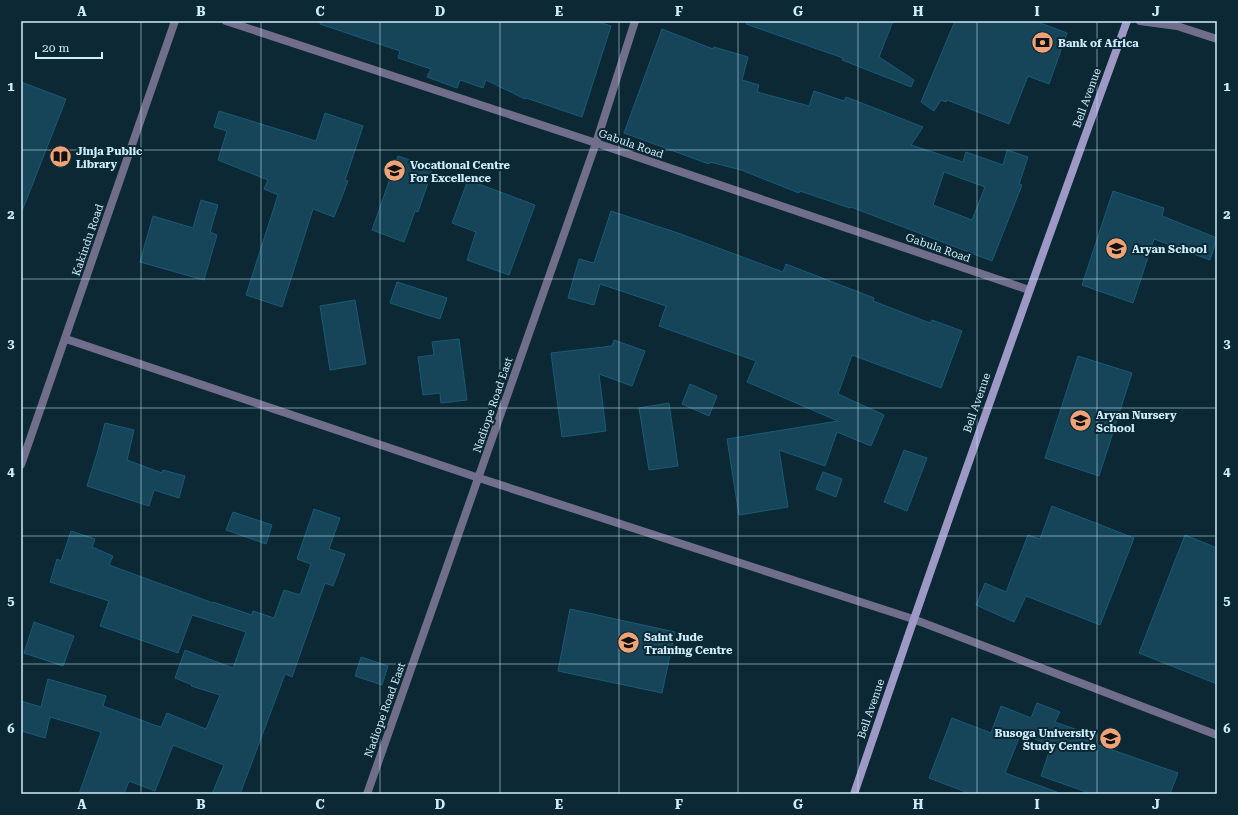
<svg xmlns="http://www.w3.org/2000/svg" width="1238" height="815" font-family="'Roboto Serif',serif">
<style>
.building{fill:#164458;stroke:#175c78;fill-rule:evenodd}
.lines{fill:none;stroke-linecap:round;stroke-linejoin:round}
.street{stroke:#716e8b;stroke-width:8}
.secondary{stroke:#9d98c6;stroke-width:8}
.grid{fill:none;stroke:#cdecfc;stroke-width:1;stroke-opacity:0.55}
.labels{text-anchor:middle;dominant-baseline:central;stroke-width:4;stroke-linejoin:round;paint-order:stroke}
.poi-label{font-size:11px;font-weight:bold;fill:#cdecfc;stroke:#0c2834;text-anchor:start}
.street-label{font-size:11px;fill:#cdecfc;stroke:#0c2834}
.neatline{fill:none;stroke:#cdecfc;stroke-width:1.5}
.grid-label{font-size:13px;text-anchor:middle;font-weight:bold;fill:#cdecfc}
</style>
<rect width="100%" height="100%" fill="#0c2834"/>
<path class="building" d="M321,21h274l16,5 -29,91 -56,-19 -1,1 -39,-19 -3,8 -23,-8 -3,8 -30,-11 4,-8 -33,-11 2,-7 -80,-27z
M747,21h146l-14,36 35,23 -3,7 -69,-27 1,-2 -97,-34z
M955,21h80l32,12 -18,51 -21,-8 -19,48 -62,-24 -1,2 -5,-2 -7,11 -13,-9z
M662,29l51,20 1,-2 34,10 -6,23 17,5 -2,7 52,14 5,-15 30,10 2,-4 77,30 -12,18 52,17 3,-10 37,13 4,-15 21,7 -9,27 3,1 -30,76 -141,-54 -1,1 -50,-17 -1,2 -58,-23 -31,-8 -1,2 -85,-31zM944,172l41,15 -13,33 -39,-15z
M21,82l45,17 -44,112h-1z
M219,111l97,30 9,-28 38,13 -18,54 3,1 -14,36 -21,-8 -31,98 -36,-12 32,-100 -14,-6 4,-9 -50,-20 9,-29 -13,-4z
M398,156l35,12 -15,44 -3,-1 -11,31 -32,-12z
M468,180l67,25 -26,70 -42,-15 9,-28 -24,-9z
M1113,191l51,17 -2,8 55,22 -7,22 -56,-21 -21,64 -51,-18z
M201,200l17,5 -8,27 7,3 -13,45 -64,-18 13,-46 40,12z
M611,211l67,22 105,39 3,-8 88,34 -1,3 57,22 2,-3 30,11 -21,57 -89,-33 -14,39 46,21 -13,31 -34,-14 -12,34 -46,-16 9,57 -49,8 -12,-76 111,-18 -91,-39 9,-21 -97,-35 7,-20 -66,-22 -6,21 -26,-7 11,-39 15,4z
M397,282l50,16 -7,21 -50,-16z
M355,300l11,64 -36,6 -10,-64z
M459,339l8,61 -26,3 -1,-10 -17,2 -5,-38 16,-2 -2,-13z
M614,340l31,11 -13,35 -33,-12 7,57 -44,6 -11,-84 61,-7z
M1078,356l54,17 -33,103 -54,-18z
M690,384l27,12 -8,20 -27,-12z
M669,403l9,63 -29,4 -10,-62z
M105,423l29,7 -7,30 35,13 1,-3 22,6 -6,22 -25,-8 -5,16 -62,-20 11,-36z
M904,450l23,8 -20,53 -23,-9z
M823,472l19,7 -6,18 -20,-8z
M1052,506l82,32 -34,87 -74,-29 -12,26 -38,-17 9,-22 21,9 22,-57 12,4z
M314,509l26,9 -11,31 16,5 -12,32 -8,-3 -33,94 -7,-3 -45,120h-28l12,-29 -51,-20 -18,46 -26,-10 -5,13h-45l22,-62 -51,-15 -5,21 -24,-7v-30l20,6 7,-28 58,17 -3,10 54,20 4,1 6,-14 39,16 14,-34 -29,-9 1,-1 -17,-7 10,-28 48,18 13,-36 -54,-17 -14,38 -78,-27 9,-25 -59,-19 7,-23 4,2 10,-30 24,8 -3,8 21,9 -4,9 104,38v-1l39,13 1,-4 21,7 10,-28 16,5 11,-31 -14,-5z
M233,512l39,13 -6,19 -40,-14z
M1185,535l32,13v136l-78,-31z
M570,609l105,23 -13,61 -104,-22z
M34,622l40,14 -11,30 -39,-13z
M361,657l27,9 -6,19 -27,-9z
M1037,703l23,9 -5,10 34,12 -2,7 91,32 -8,21h-78l-51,-18 10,-30 -30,-13 -16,40 52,19 -1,2h-85l-42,-16 23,-60 39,15 10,-27 30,12z"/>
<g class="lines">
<path class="street" d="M226,21l370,122 433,147
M1140,21l37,5 40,13
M66,339l413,139 434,141 304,116
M21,465l154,-444
M367,794l229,-651 39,-122"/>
<path class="secondary" d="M854,794c88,-259 179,-516 273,-773"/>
</g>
<path class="grid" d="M141,21v773M261,21v773M380,21v773M500,21v773M619,21v773M738,21v773M858,21v773M977,21v773M1097,21v773M21,150h1196M21,279h1196M21,408h1196M21,536h1196M21,664h1196"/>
<defs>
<symbol id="bank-disc" viewBox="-11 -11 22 22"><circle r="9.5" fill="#efa377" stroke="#0c2834"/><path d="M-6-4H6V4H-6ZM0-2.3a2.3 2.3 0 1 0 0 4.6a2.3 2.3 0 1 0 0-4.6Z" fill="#111"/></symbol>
<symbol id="library-disc" viewBox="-11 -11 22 22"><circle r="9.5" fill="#efa377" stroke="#0c2834"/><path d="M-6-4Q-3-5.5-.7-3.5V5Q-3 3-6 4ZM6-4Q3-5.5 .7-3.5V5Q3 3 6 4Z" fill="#111"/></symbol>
<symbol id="school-disc" viewBox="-11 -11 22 22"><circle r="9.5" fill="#efa377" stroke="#0c2834"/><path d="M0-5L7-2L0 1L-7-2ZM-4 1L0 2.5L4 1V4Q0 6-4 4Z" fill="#111"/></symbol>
<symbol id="university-disc" viewBox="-11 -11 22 22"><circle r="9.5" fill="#efa377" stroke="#0c2834"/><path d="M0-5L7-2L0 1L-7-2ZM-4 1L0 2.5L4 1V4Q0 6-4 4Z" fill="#111"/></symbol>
</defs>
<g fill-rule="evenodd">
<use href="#bank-disc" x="1030" y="30" width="25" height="25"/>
<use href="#library-disc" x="48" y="144" width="25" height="25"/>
<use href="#school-disc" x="382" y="158" width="25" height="25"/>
<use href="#school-disc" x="1104" y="236" width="25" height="25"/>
<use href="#school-disc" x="1068" y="408" width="25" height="25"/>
<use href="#school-disc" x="616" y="630" width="25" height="25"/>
<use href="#university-disc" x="1098" y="726" width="25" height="25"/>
</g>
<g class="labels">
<g class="poi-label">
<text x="1058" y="43">Bank of Africa</text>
<text x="76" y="151">Jinja Public<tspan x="76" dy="13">Library</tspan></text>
<text x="410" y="165">Vocational Centre<tspan x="410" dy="13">For Excellence</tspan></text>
<text x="1132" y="249">Aryan School</text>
<text x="1096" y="415">Aryan Nursery<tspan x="1096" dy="13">School</tspan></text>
<text x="644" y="637">Saint Jude<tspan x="644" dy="13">Training Centre</tspan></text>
<text x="1096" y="733" text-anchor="end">Busoga University<tspan x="1096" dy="13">Study Centre</tspan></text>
</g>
<g class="street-label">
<text transform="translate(1087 98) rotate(-70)">Bell Avenue</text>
<text transform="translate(631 144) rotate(19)">Gabula Road</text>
<text transform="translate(88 240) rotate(-71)">Kakindu Road</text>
<text transform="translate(938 248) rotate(19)">Gabula Road</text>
<text transform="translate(977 403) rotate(-71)">Bell Avenue</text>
<text transform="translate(493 405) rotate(-71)">Nadiope Road East</text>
<text transform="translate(871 709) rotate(-71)">Bell Avenue</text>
<text transform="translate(385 710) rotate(-70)">Nadiope Road East</text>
</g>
</g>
<rect width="1238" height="815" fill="none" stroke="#0c2834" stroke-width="44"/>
<path d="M36 52v6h66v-6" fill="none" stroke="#cdecfc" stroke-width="2"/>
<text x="42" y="52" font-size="12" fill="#cdecfc" stroke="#0c2834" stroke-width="3" paint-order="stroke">20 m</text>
<rect x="22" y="22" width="1194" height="771" class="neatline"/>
<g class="grid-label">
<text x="82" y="16">A</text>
<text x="201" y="16">B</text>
<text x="320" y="16">C</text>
<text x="440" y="16">D</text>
<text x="559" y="16">E</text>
<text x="679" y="16">F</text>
<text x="798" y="16">G</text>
<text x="918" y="16">H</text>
<text x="1037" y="16">I</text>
<text x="1156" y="16">J</text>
<text x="11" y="91">1</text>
<text x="1227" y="91">1</text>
<text x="11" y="219">2</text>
<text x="1227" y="219">2</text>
<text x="11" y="348">3</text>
<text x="1227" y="348">3</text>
<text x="11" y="476">4</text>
<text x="1227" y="476">4</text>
<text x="11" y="605">5</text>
<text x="1227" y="605">5</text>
<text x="11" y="733">6</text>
<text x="1227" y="733">6</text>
<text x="82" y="809">A</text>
<text x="201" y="809">B</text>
<text x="320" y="809">C</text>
<text x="440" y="809">D</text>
<text x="559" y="809">E</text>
<text x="679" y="809">F</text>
<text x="798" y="809">G</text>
<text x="918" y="809">H</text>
<text x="1037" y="809">I</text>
<text x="1156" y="809">J</text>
</g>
</svg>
